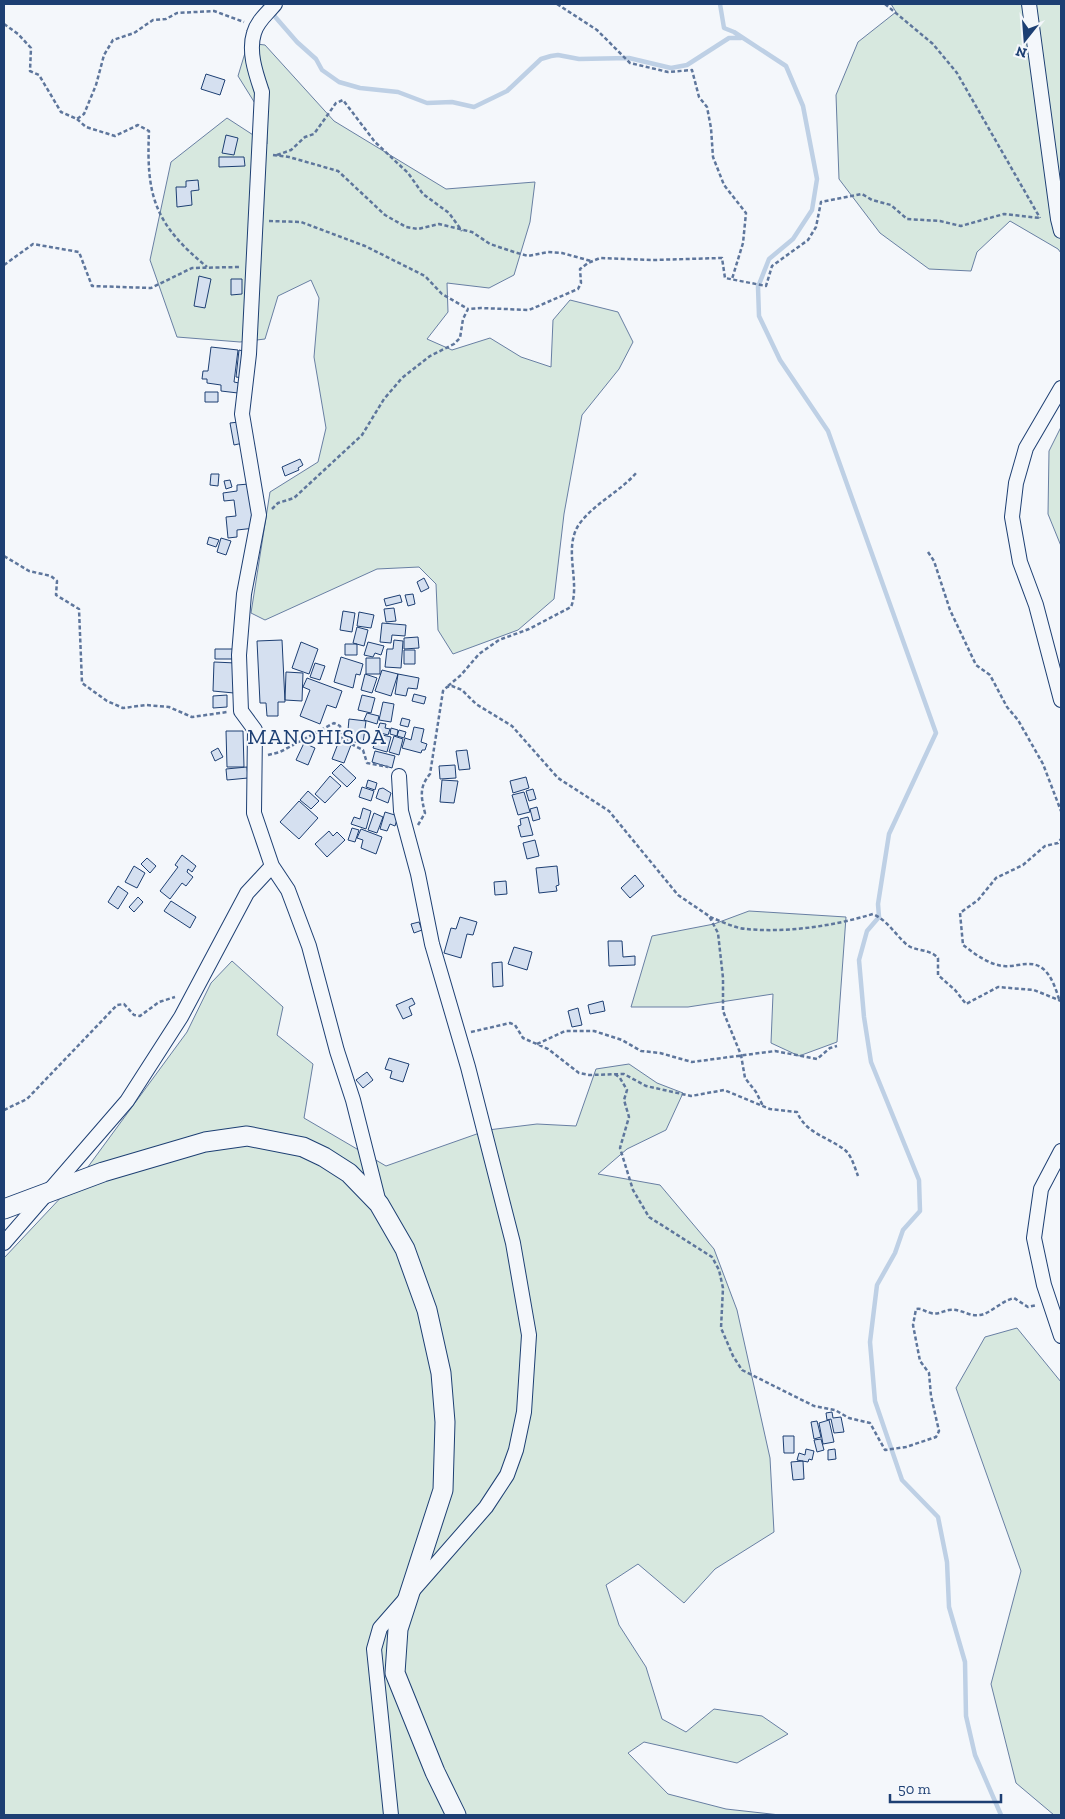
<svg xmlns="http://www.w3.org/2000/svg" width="1065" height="1819" font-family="'Zilla Slab',serif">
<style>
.green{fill:#d7e8df;stroke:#687fa3}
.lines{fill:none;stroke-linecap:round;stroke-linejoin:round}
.stream{stroke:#bed0e5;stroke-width:4.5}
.building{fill:#d5e0f0;stroke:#1d3f73}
.street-casing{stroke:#1d3f73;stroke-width:16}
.secondary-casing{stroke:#1d3f73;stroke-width:21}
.path{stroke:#5e769c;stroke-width:2.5;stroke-dasharray:4 2.5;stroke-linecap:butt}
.street{stroke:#f4f7fb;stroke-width:14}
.secondary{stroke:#f4f7fb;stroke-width:19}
.labels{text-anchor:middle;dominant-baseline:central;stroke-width:4;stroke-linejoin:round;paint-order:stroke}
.quarter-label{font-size:22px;letter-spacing:1px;fill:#1d3f73;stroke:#f4f7fb}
</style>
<rect width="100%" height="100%" fill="#f4f7fb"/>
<path class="green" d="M891,4h170v249l-3,-4 -48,-28 -33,31 -6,19 -42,-2 -49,-36 -41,-54 -3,-84 22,-53 38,-30z
M248,43l17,2 69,76 112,68 89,-7 -5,40 -16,53 -25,13 -42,-5 1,29 -21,27 25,11 38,-12 31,19 30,10 2,-47 17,-20 48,12 15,30 -14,27 -37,46 -18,99 -10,85 -36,31 -65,24 -15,-24 -2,-46 -17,-17 -42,2 -112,51 -14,-7 19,-121 48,-30 8,-34 -12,-71 5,-59 -8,-18 -33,16 -13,43 -25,3 -63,-5 -27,-77 21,-98 56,-44 40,26 -1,-23 -28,-45z
M1061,427v119l-13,-32 1,-63z
M749,911l97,6 -9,125 -38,14 -28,-13 2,-49 -85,13h-57l21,-71 62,-12z
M232,961l51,46 -6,28 36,29 -9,54 82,48 102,-36 49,-6 39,2 20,-57 33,-5 28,19 26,10 -17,37 -39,19 -29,25 62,11 54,64 23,61 33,148 4,74 -59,37 -31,34 -46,-39 -32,21 13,40 27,42 16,52 24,13 28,-23 48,7 26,18 -51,29 -93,-21 -16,11 40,41 58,15 54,6h-776v-557l78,-83 105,-143 24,-49z
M1017,1328l44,54v433h-7l-38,-32 -25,-99 30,-113 -65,-183 29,-51z"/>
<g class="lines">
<path class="stream" d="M264,4l33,38 19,17 6,11 17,12 21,6 38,4 29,11 25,-1 22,5 33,-16 34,-32 10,-3 7,-1 21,4 50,-1 42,10 16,-3 42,-27h12
M720,4l4,24 10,4 52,34 17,40 14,73 -5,31 -19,29 -24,20 -11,28 1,29 21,44 48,71 108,302 -47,101 -11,70 1,13 -12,14 -8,29 5,57 7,45 48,118 1,31 -17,19 -8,23 -18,32 -7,57 5,59 27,79 36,37 9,45 2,45 16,55 1,54 9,39 26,60"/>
</g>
<path class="building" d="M206,74l19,6 -5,15 -19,-6z
M226,135l12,3 -4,17 -12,-2z
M219,157h25l1,9 -26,1z
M198,180l1,10 -8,1 1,14 -15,2 -1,-20h10v-6z
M199,276l12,3 -6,29 -11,-2z
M231,279h11v15l-11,1z
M211,347l27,3 -4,32 5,1 -1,10 -17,-2v-6l-14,-2v-4h-5l1,-8h5z
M239,350l8,2 -4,26 -7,-1z
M205,392h13v10h-13z
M239,422l4,21 -9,2 -4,-22z
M300,459l3,6 -5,3 1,2 -14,6 -3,-9z
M211,474h8l-1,12 -8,-1z
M230,480l2,7 -6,2 -2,-8z
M249,484l6,44 -18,2v7l-9,1 -2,-21 10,-1 -2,-16 -10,1 -1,-8 14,-2v-6z
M209,537l10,3 -3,7 -9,-3z
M221,538l10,3 -5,14 -9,-3z
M424,578l5,10 -8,4 -4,-10z
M413,594l2,10 -7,2 -3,-11z
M400,595l2,7 -16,4 -2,-7z
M394,608l2,13 -10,1 -2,-13z
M343,611l12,2 -3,19 -12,-2z
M359,612l15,3 -3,13 -14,-2z
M382,623l24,2 -1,11 -13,-1 -1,8 -11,-1z
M357,627l11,3 -4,16 -11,-3z
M418,637l1,11 -15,1v-11z
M282,640l3,62h-7v14h-11l-1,-13h-6l-3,-62z
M394,640l9,1 -2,27 -16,-1 2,-18h6z
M301,642l17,7 -9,25 -17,-6z
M368,642l16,4 -3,9 -6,-2 -2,4 -9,-2z
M345,644h12v11h-12z
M215,649h19v10h-19z
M404,650h11v14h-11z
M341,657l22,7 -3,11 -4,-1 -3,14 -19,-6z
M366,658h14v16h-14z
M214,662l22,1 -2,30 -21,-2z
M315,663l10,3 -5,14 -10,-3z
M382,670l16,4 -7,22 -16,-5z
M286,672l17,1 -1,28 -17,-1z
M365,674l12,4 -5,15 -11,-3z
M398,674l21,4 -2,11 -9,-1 -2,8 -11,-2z
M307,678l35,13 -6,17 -9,-3 -7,19 -20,-8 10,-26 -7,-3z
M414,694l12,3 -2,7 -12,-3z
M227,695v12l-14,1v-12z
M362,695l13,3 -4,15 -13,-3z
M383,702l11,2 -3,18 -12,-2z
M367,713l12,3 -2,8 -13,-4z
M402,718l8,2 -2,7 -8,-2z
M349,719l17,2 -3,22 -16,-2z
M380,723l6,1 -1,4 5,1 -2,6 -11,-3z
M414,727l10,2 -3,13 6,2 -2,6h-3l-1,3 -19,-5 3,-10 6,2z
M391,728l7,2 -1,6 -7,-2z
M399,730l7,2 -2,6 -7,-2z
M226,731h17l1,36h-17z
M378,734l13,3 -4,15 -14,-4z
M394,736l9,3 -4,16 -10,-3z
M339,741l12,4 -7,18 -12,-4z
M304,743l11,5 -7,17 -12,-5z
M218,748l5,9 -8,4 -4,-9z
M467,750l3,19 -11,1 -3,-19z
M375,751l20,5 -3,12 -20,-6z
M341,764l15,14 -9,9 -15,-14z
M455,765l1,13 -16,1 -1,-13z
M247,767l1,11 -21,2 -1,-11z
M330,776l11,10 -16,17 -10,-9z
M526,777l3,11 -16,5 -3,-12z
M368,780l9,3 -2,7 -9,-3z
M442,780l16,1 -4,22 -14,-1z
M362,787l12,4 -3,10 -12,-4z
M383,788l8,5 -3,10 -12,-5 3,-9z
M533,789l3,10 -7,2 -3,-10z
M308,791l11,10 -8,8 -11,-9z
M524,792l6,20 -12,3 -6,-20z
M299,801l19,17 -19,21 -19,-17z
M537,807l3,12 -7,2 -3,-12z
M363,808l8,3 -5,18 -15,-5 3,-7 6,2z
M385,812l13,4 -3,10 -5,-2 -3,7 -7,-2z
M374,813l9,4 -6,16 -9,-3z
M528,817l5,18 -12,2 -3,-11 3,-1 -1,-6z
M352,828l7,2 -4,12 -7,-2z
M361,829l21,8 -6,17 -15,-6 2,-8 -6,-2z
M329,831l4,5 4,-4 8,8 -18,17 -12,-13z
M535,840l4,16 -12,3 -4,-16z
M182,855l14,11 -4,6 -4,-3 -1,3 6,5 -7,9 -4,-3 -12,16 -10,-8 18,-24 -3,-2z
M147,858l9,8 -6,7 -9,-9z
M134,866l11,7 -8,15 -12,-6z
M557,866l2,19 -3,1 1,5 -18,2 -3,-25z
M635,875l9,11 -14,12 -9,-10z
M506,881l1,13 -12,1 -1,-13z
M118,886l10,7 -10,16 -10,-7z
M138,897l5,5 -9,10 -5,-5z
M171,901l25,16 -6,11 -26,-17z
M460,917l17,5 -4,13 -6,-1 -6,24 -17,-5 7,-25 5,1z
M419,922l3,8 -8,3 -3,-9z
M608,941h14l1,16 12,-1v9l-26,1z
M514,947l18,5 -5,18 -19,-6z
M502,962l1,24 -10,1 -1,-24z
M412,998l3,6 -6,3 3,8 -9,4 -7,-14z
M603,1001l2,10 -15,3 -2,-9z
M578,1008l4,17 -10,2 -4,-16z
M389,1058l20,6 -6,18 -13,-4 2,-7 -7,-2z
M367,1072l6,8 -10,8 -7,-8z
M832,1412l1,6 8,-1 3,15 -10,1 -3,-14 -4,1 -1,-7z
M829,1420l5,22 -11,2 -4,-21z
M817,1421l4,16 -7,2 -3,-17z
M783,1436h11v17h-10z
M821,1439l3,11 -7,2 -3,-12z
M806,1449l8,2 -2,9 -3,-1 -1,3 -11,-2 2,-7 6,2z
M835,1449l1,10 -8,1v-10z
M803,1461l1,18 -11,1 -2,-18z"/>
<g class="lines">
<defs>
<path id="street" d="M275,4c-7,9 -18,17 -21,29 -6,19 2,41 8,59l-13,262 -7,60 17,101 -15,79 -5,61 2,56 14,19 -1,83 18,53 16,24 21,56 28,105 16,49 26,103
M1029,4l29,215 3,12
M1061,388l-35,60 -10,35 -4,34 8,45 16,43 25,95
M1061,1151l-20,38 -7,49 10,47 17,51
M4,1243l123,-142 54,-84 66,-124 25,-27
M391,1815l-17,-166 6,-21 106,-121 21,-32 9,-25 8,-38 5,-77 -16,-92 -45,-176 -36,-123 -14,-70 -17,-63 -2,-35"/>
<path id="secondary" d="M4,1209l99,-37 102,-30 42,-6 56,11 21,10 25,16 30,31 26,45 22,61 14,63 4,49 -2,68 -45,139 -3,44 40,99 21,43"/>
</defs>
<use href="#street" class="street-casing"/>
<use href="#secondary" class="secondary-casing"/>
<path class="path" d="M557,4l40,26 33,33 38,9 24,-2 7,27 8,10 4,21 2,29 11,28 22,28 -3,30 -11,36
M885,4l48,40 24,29 83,145
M4,24l14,10 13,14 -1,23 9,4 22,37 16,7 7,-5 12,-29 8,-30 9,-15 21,-7 19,-13 13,-1 11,-6 37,-2 30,11
M77,119l9,8 29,9 23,-11 11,6c-3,66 6,93 58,136
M273,155l16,2 49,14 47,44 21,12 12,2 21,-5 33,8 18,12 24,8 14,4 20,-4 14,1 29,8
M277,155l14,-5 14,-13 9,-3 22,-31 7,-3 32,42 33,31 15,21 26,19 13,18
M269,221l32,1 64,24 60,30 17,18 26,15
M4,265l29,-21 46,8 13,34 59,2 41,-20 47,-1
M272,509l6,-6 16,-5 68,-63 22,-36 18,-21 28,-22 24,-12 6,-6 3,-19 5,-10 13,-1 48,2 49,-21 3,-6 -1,-14 8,-6 12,-5 53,2 69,-2 3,20 41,8 6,-20 36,-26 8,-13 5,-25 41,-8 10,6 19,5 16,14 33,2 21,5 43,-12 36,4
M928,552l6,9 16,49 26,55 14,10 17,32 11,13 25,44 18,47
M4,556l25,15 22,5 6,5 -1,14 23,14 3,74 25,18 16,7 23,-3 23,2 23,10 35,-5
M448,686l13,-11 18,-21 20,-14 30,-11 42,-22c10,-25 -9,-60 9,-84 15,-20 41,-32 57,-51
M268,755l12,-3 54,-29 6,3 3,14 20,10 4,13 21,4
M418,825l7,-12c-4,-16 -6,-26 5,-39l13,-83 4,-4 5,-1 10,4 14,14 36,22 46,52 51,33 69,84 31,21 9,17 5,45v33l18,44 4,23 11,14 7,14
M710,917c11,4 24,11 36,12 42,4 87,-3 127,-15 15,7 21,19 33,30 9,8 23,4 32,14v17l17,15 11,14 32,-17 36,3 27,11
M1059,999c-5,-16 -12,-36 -31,-35 -8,0 -16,3 -24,2 -15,-1 -29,-12 -41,-21l-3,-32 18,-13 18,-22 27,-13 22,-19 13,-3 3,-4
M471,1032l39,-9 5,2 8,13 25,11 31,24 10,2 35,-1 22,12 45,10 33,-6 46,19 27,3c9,22 32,25 49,39 6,6 9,17 12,25
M537,1044l28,-13h29l28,9 19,11 19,2 32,9 83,-11 42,8 13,-11 7,-2
M615,1074l5,4 7,12 -3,10 5,17 -9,31 13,42 16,27 63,40 7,13 4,18 -2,40 12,28 9,14 72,36 21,4 14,8 21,5 15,27 21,-3 30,-10 3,-6 -8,-35 -2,-23 -9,-12 -7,-36 3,-16c7,-1 9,3 15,4 7,2 12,-2 18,-3 12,-2 19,7 31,5 10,-1 21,-14 34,-17l14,9 9,-2
M4,1110l23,-11 90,-94 7,-1 10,11 6,1 19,-14 16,-5"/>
<use href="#street" class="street"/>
<use href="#secondary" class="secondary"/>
</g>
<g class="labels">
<g class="quarter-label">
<text x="317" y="736">MANOHISOA</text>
</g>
</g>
<rect width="1065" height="1819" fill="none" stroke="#1d3f73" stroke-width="10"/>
<g transform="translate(1025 40) rotate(197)" stroke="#f4f7fb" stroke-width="4" paint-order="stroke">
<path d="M0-4L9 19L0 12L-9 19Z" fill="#1d3f73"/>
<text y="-8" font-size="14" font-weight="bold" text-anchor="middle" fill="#1d3f73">N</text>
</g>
<path d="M890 1794v8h111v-8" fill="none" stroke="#1d3f73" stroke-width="2.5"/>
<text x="898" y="1794" font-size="15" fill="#1d3f73" stroke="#f4f7fb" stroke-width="4" paint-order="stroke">50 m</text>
</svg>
